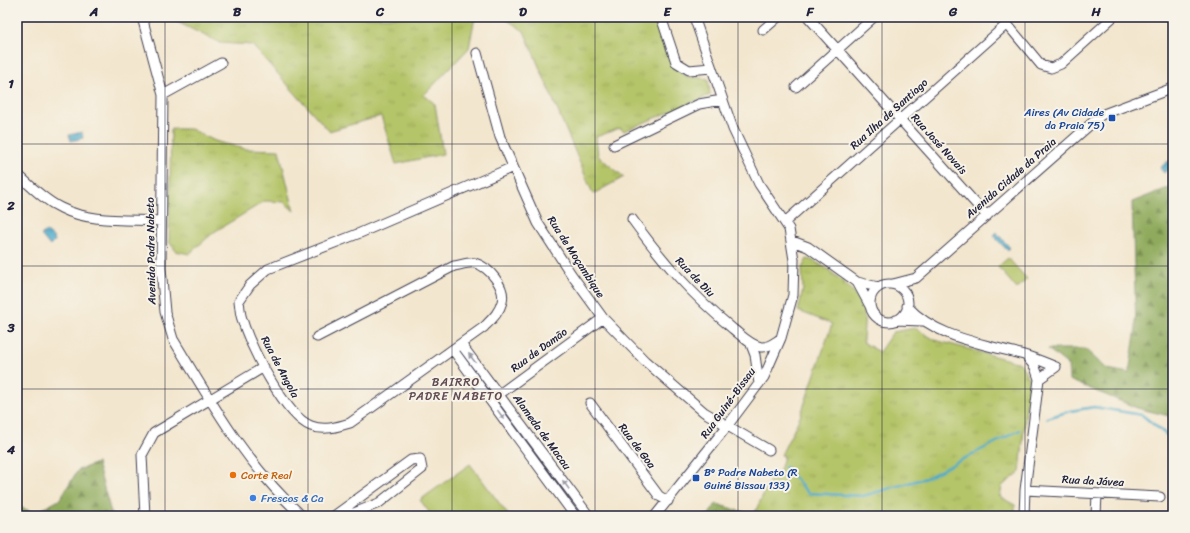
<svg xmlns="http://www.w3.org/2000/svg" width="1190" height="533" font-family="Sriracha,sans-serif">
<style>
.grass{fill:url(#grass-tufts);stroke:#6b7351}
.forest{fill:url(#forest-firs);stroke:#58664c}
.pitch{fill:#b4c467;stroke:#6b7351}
.water{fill:url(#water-ripples);stroke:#366682}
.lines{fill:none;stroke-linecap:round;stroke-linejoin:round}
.stream{stroke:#4baaca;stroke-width:2.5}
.street-casing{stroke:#413f51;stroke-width:11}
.street{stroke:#fff;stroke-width:9}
.oneway{fill:#9c9ca7}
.grid{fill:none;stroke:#22223b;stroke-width:1;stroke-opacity:0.55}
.transit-dot{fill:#1a4fb4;stroke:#f7f3e8;stroke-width:1.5}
.food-dot{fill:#e8710a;stroke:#f7f3e8;stroke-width:1.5}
.shop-dot{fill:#3f7fe0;stroke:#f7f3e8;stroke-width:1.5}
.labels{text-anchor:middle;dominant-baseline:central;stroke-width:4;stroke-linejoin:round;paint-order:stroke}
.transit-label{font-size:11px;fill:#164399;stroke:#f7f3e8;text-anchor:end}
.street-label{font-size:11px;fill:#22223b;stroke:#f7f3e8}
.food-label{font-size:11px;fill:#c56008;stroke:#f7f3e8;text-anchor:start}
.shop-label{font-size:11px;fill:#366cbe;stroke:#f7f3e8;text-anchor:start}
.neighbourhood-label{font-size:12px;letter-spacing:1px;fill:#614c53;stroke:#f7f3e8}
.neatline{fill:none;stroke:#22223b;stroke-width:1.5}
.grid-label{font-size:13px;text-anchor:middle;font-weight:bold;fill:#22223b}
</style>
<defs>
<pattern id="grass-tufts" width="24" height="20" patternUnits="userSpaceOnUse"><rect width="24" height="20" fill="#b4c467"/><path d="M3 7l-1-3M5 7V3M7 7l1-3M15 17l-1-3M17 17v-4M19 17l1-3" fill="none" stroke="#9aa85a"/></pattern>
<pattern id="forest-firs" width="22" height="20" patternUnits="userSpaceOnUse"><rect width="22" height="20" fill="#8faa5c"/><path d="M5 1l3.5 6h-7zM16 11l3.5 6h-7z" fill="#748a4d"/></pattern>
<pattern id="water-ripples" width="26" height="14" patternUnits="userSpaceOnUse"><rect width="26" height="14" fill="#4baaca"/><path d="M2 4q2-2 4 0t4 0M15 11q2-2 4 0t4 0" fill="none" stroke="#3e8aa5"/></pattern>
</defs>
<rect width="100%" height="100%" fill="#f7f3e8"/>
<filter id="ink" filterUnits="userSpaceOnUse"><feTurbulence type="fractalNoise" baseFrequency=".025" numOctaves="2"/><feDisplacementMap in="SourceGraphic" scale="8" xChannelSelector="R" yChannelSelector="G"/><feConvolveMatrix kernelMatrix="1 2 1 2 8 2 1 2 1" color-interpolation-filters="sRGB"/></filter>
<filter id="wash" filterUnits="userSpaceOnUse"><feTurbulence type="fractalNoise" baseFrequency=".012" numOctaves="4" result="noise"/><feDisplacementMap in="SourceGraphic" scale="16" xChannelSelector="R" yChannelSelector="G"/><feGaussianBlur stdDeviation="0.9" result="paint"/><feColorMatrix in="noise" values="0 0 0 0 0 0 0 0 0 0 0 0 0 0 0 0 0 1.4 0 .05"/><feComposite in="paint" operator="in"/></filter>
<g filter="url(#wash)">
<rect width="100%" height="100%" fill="#f3e6ce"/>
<path class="grass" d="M167,17h308l-6,31 -45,47 11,9 8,50 -47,10 -15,-48 -52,15 -77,-86 -32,-2z
M503,17h151l12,34 19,25 23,3 2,16 -86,36 -4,-3 -24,9 2,19 26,21 -31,17 -69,-163z
M171,129h20l24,12 30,8 34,1 15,61 -10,-9 -19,-1 -51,31 -25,22 -13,-3 -7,-9z
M807,259c15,2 51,33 56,48 3,7 0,26 0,35l16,10 14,-20 22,-4 20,12 85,23 9,15 -9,94 -18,14 -2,11 15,8v11h-248l-12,-4 16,-34 6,3 7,-25 -3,-1 19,-38 32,-93 -34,-13 5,-22 -1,-21z"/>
<path class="forest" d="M1173,186v231l-36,-9 -68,-28 -1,-15 -20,-16h37l22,20 22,4 7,-45 -4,-126z
M97,463l15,53h-95v-10l18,7 24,-13 19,-30z
M716,504l41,12h-49z"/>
<path class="pitch" d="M1008,258l19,21 -10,10 -19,-22z
M470,464l39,52h-77l-12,-16z"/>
<path class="water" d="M82,132l1,6 -12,3 -2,-6z
M1168,161l4,5 -8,7 -4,-5z
M46,231l8,7 1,3 -5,5 -9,-11z
M996,232l14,16 -3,2 -14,-15z"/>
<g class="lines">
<path class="stream" d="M1047,418l23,-7 24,-4 48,8 31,25
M785,467l23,26 55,3 63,-18 94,-48"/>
</g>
</g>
<g filter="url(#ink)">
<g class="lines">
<defs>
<path id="street" d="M142,17l21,78 -2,173 4,44 8,27c40,66 72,124 129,177
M661,17l15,45 13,8 22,-2
M808,17l179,199
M763,30l15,-13
M477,53l23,84 38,86 33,51 32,44 42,43 59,51 65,38
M796,87l78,-70
M163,95l58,-32
M614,145l85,-41 23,-4
M17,174c14,12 27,26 44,34 29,15 68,11 100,13
M632,219c31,43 60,76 101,110 8,6 17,16 28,18 7,1 14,-5 19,-8
M785,222l222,-198 34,41 10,3 10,-4 52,-47
M792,241l16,6 49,35 21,5
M857,282l13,24
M893,284l23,-6 185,-163 72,-27
M870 303a19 19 0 1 1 38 0a19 19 0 1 1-38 0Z
M907,306c29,32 78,38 117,49 11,3 22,8 32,12
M896,320l26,1
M317,337l137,-71c6,-1 15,-4 21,-3 14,4 31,24 27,39 -3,11 -10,17 -18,25l-134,96c-13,4 -26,8 -39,3 -26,-10 -61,-80 -69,-107 -2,-5 -2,-12 -3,-18l11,-16 18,-16 92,-36 153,-66
M750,342l5,13 4,29
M461,344l128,172
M453,350l122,166
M1039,379l17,-12
M494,398l109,-80
M590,403l69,93 9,5
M1025,490l135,7
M145,516l-3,-61 12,-22 110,-66
M334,516l77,-56 9,-1 2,10 -43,34 -25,10 -12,-2
M655,516l73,-91 36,-48 17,-39 12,-43 1,-35 -5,-31 -30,-45 -26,-55 -39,-112
M1024,516l1,-26 14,-111 -4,-12 -9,-11
M1096,516l1,-22"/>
</defs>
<use href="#street" class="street-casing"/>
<use href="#street" class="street"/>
</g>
<defs><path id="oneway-solid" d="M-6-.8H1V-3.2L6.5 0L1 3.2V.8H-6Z"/></defs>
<g class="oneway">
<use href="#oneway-solid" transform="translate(472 358) rotate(-127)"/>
<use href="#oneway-solid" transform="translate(501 415) rotate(54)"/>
<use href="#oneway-solid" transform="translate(566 485) rotate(-126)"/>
</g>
</g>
<path class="grid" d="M165,17v499M308,17v499M452,17v499M595,17v499M738,17v499M882,17v499M1025,17v499M17,144h1156M17,266h1156M17,389h1156"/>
<g class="transit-dot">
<rect x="1108" y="114" width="8" height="8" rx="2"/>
<rect x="692" y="474" width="8" height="8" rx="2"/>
</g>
<circle class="food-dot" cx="233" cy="475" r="4"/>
<circle class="shop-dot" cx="253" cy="498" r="4"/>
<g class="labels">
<g class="transit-label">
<text x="1104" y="112">Aires (Av Cidade<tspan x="1104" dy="13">da Praia 75)</tspan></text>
<text x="704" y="472" text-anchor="start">Bº Padre Nabeto (R<tspan x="704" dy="13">Guiné Bissau 133)</tspan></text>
</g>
<g class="street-label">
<text transform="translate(889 114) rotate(-42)">Rua Ilha de Santiago</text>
<text transform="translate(939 144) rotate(48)">Rua José Novais</text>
<text transform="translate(1011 178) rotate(-41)">Avenida Cidade da Praia</text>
<text transform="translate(151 251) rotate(-91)">Avenida Padre Nabeto</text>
<text transform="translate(576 257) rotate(57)">Rua de Moçambique</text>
<text transform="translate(695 277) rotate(46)">Rua de Diu</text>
<text transform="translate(539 350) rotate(-36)">Rua de Damão</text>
<text transform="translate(280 367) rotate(62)">Rua de Angola</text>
<text transform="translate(728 403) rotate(-54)">Rua Guiné-Bissau</text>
<text transform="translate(542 432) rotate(54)">Alameda de Macau</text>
<text transform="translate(637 446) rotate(53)">Rua de Goa</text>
<text transform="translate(1093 481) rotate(3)">Rua da Jávea</text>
</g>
<g class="food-label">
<text x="241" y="475">Corte Real</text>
</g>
<g class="shop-label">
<text x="261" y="498">Frescos &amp; Ca</text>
</g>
<g class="neighbourhood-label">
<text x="456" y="382">BAIRRO<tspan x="456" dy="14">PADRE NABETO</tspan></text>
</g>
</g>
<rect width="1190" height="533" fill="none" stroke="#f7f3e8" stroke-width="44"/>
<rect x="22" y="22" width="1146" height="489" class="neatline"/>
<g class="grid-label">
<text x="94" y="16">A</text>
<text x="237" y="16">B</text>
<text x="380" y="16">C</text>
<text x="523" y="16">D</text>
<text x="667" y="16">E</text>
<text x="810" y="16">F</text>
<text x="953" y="16">G</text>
<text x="1096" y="16">H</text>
<text x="11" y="88">1</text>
<text x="11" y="210">2</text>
<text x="11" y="332">3</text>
<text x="11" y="454">4</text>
</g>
</svg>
